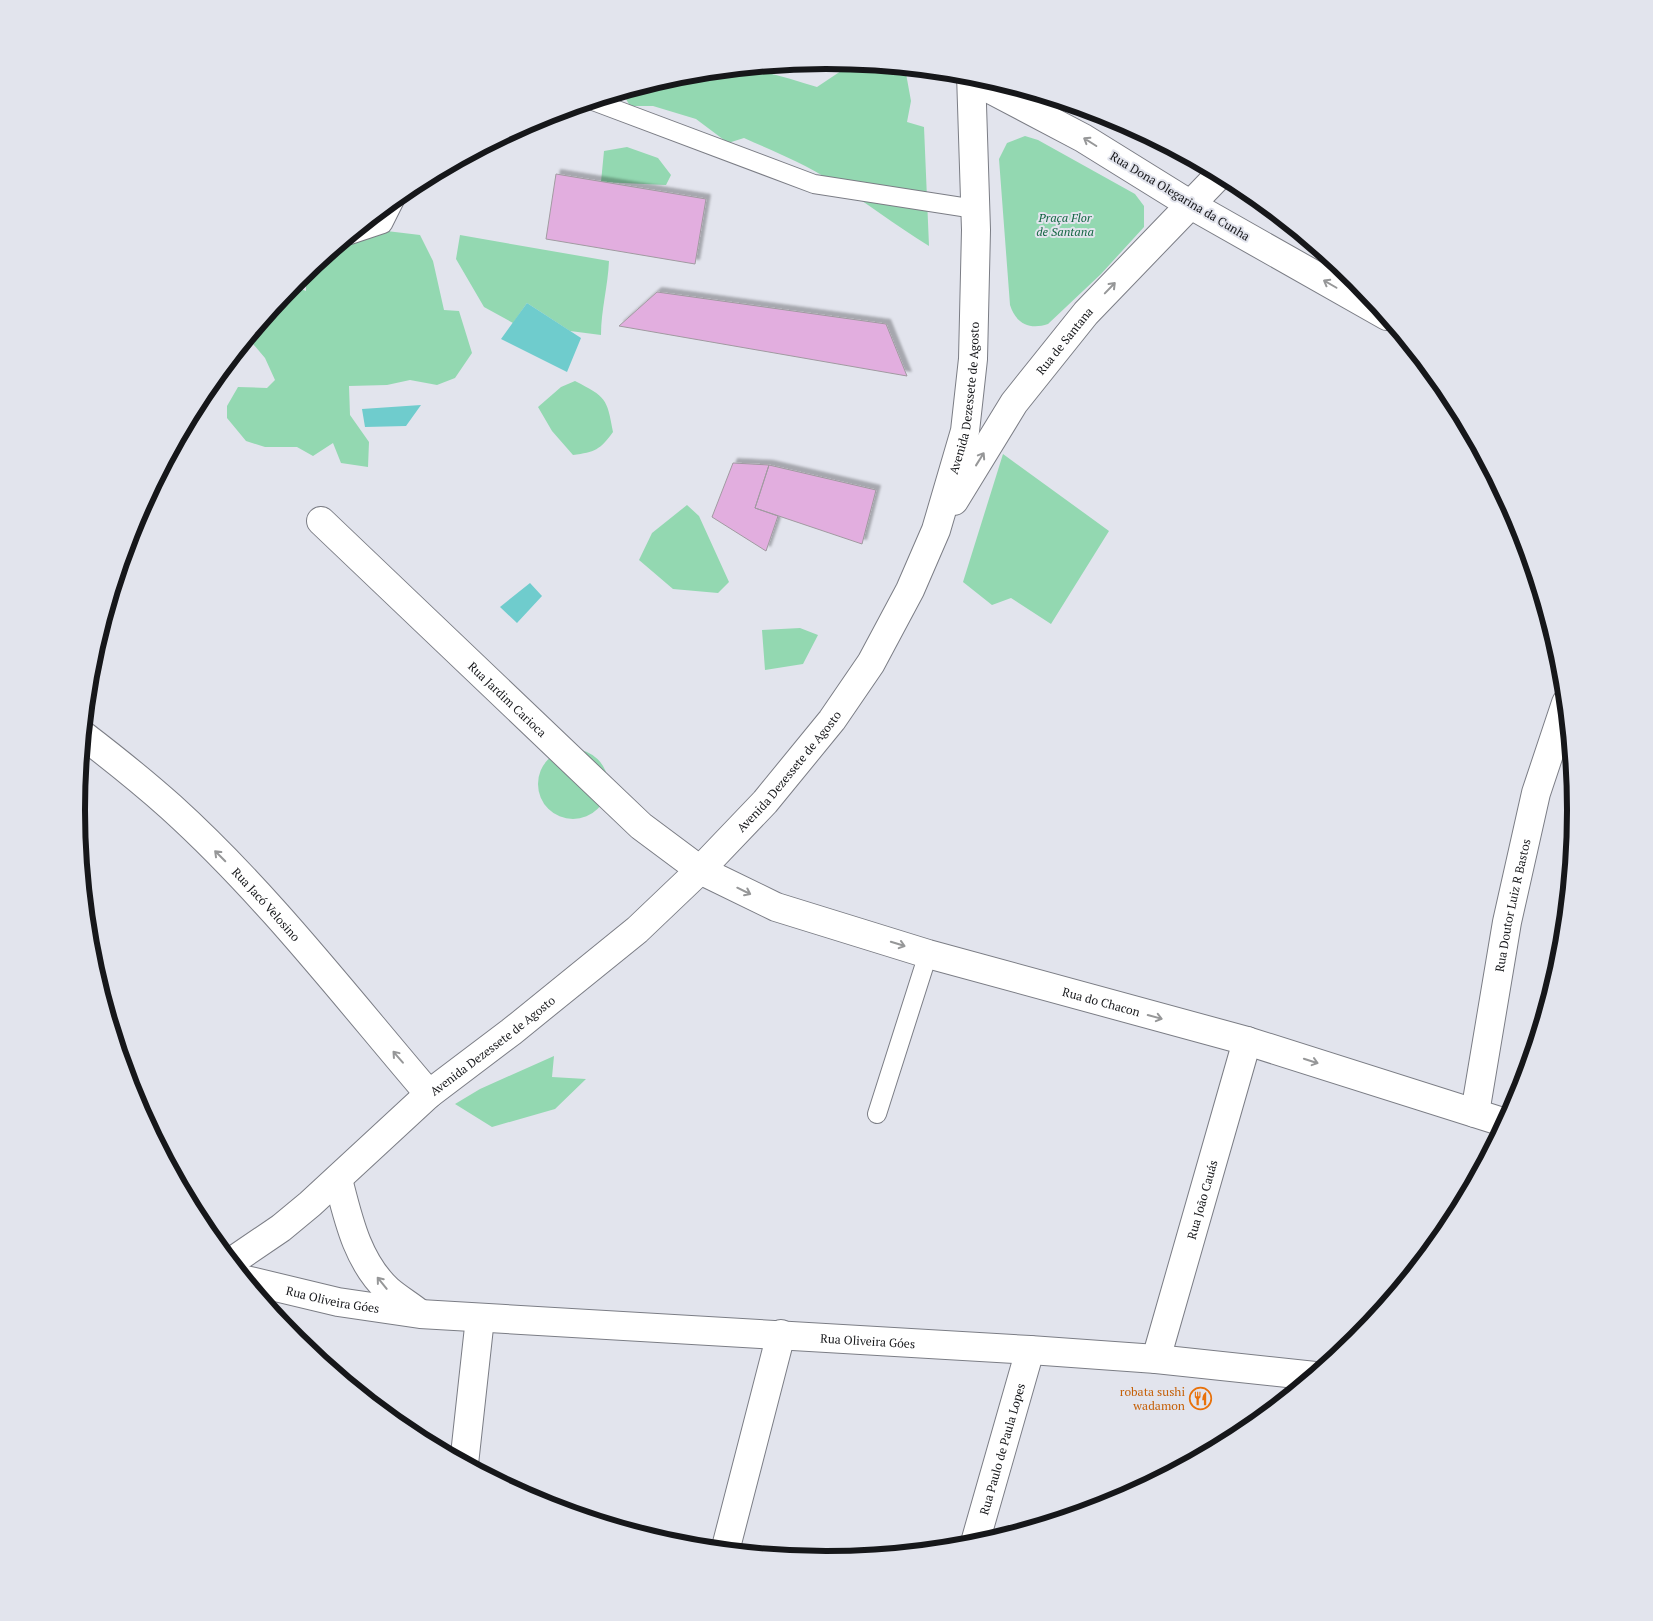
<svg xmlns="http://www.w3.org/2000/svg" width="1653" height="1621" font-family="'PT Serif',serif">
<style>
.green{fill:#93d8b1}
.water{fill:#6fcccd}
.building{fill:#e2aedf;stroke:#a19aa1;filter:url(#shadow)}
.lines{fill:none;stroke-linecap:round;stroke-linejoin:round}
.lane-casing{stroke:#7b7d85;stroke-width:20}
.street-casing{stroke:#7b7d85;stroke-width:30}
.secondary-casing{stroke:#7b7d85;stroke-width:30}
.lane{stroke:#fff;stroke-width:18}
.street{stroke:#fff;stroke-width:28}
.secondary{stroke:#fff;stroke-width:28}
.oneway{stroke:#969798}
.labels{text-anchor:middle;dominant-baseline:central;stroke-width:4;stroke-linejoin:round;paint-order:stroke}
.street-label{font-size:12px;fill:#16171a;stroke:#e2e4ed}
.park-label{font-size:12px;font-style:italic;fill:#136542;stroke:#e2e4ed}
.food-label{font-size:12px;fill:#c56008;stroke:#e2e4ed;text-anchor:end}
.rim{fill:none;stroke:#16171a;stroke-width:6}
</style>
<defs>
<filter id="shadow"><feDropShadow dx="4.5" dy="-4.5" stdDeviation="1" flood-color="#0004"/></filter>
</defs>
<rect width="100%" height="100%" fill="#e2e4ed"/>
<path class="green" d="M847,62l58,6 6,33 -4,21 17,5 5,119c-34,-21 -65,-45 -99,-66 -27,-17 -57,-29 -86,-42l-16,5 -32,-24 -43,-13h-23l-8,-14c35,-11 83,-27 120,-23 26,2 51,11 75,18l27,-18z
M1025,136l13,4 97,54 9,12v21l-43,47 -53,50c-18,6 -32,0 -38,-19l-11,-146 8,-16z
M627,147l31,11 13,17 -5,10 -65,-3 3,-31z
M370,229l50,6 13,26 11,49 15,1 13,42 -17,25 -18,7 -27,-5 -23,5 -38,1 1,29 19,27 -1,25 -27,-4 -8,-20 -20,13 -16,-9h-32l-19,-6 -19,-23v-12l11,-19 29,1 8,-8 -10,-22 -17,-20 44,-53 14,6v-20l15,-12 12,-1z
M460,235l149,26c-1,25 -8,49 -8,74l-31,-4 -43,-28 -14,20 -29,-16 -28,-48z
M575,381c31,16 32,17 38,51 -13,18 -18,20 -40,23l-21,-24 -14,-24 23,-20z
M1003,454l106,77 -58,93 -40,-26 -19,7 -29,-23z
M687,505l12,11 30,66 -11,11 -45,-4 -34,-29 13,-27z
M800,628l18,7 -15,29 -38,6 -3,-40z
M538 784a35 35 0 1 1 70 0a35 35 0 1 1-70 0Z
M554,1056l-2,21 34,2 -31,30 -63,18 -37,-23 25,-15z"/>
<path class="water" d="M527,303l54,35 -14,34 -66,-33z
M421,405l-15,21 -41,1 -3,-18z
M530,583l12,13 -25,27 -17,-16z"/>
<path class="building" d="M556,174l150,25 -11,65 -149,-25z
M657,292l229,32 21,52 -288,-50z
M733,463l36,2 -14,43 23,8 -12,35 -54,-34z
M769,465l107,25 -14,54 -107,-36z"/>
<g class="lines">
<defs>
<path id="lane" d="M593,101l221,83 161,25
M350,235l33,-11 13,-26
M877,1114l51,-160"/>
<g id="street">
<path d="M1191,205l196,111"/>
<path id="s1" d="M321,521l320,305 59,44 76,37 152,47 319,87 259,82"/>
<path id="s2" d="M83,735c30,23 60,47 88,72 95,86 175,190 258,287"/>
<path id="s3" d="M1475,1113l32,-191 29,-129 30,-90"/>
<path d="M338,1179c10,39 19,82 50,111 9,8 21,15 31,23"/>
<path id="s4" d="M246,1280l92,22 82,12 610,36 126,9 159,17"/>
<path id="s5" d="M1156,1359l91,-318"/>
<path d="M464,1464l16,-146"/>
<path id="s6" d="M974,1546l56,-196"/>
<path d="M725,1551l56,-217"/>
</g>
<g id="secondary">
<path d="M971,79l112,59 108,67"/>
<path id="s7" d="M954,501l60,-98 72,-90 134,-139"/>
<path id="s8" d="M231,1262l50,-34 29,-24 119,-110 82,-62 126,-102 63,-60 65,-68 67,-82 39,-57 39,-73 26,-60 29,-99 8,-72 3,-129 -5,-156"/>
</g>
</defs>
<use href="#lane" class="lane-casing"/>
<use href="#street" class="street-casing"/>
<use href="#secondary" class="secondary-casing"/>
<use href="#lane" class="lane"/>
<use href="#street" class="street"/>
<use href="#secondary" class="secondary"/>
</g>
<defs><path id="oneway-shaft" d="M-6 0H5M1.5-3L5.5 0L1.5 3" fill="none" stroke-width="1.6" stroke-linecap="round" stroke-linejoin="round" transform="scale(1.25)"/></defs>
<g class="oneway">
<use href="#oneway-shaft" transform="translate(1090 142) rotate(-148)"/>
<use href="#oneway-shaft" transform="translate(1330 284) rotate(-150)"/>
<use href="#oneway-shaft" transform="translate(1110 288) rotate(-46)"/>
<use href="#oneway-shaft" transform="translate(980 459) rotate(-58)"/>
<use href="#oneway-shaft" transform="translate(220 856) rotate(-135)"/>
<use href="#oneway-shaft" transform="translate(744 891) rotate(26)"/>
<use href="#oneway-shaft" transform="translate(898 944) rotate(17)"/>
<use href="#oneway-shaft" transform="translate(1155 1017) rotate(15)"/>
<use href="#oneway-shaft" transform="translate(398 1057) rotate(-131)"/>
<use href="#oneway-shaft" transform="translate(1311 1061) rotate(18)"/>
<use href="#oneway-shaft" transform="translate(382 1283) rotate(-129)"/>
</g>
<defs>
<symbol id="restaurant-ring" viewBox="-11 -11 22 22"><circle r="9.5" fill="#e2e4ed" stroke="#e8710a" stroke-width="1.5"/><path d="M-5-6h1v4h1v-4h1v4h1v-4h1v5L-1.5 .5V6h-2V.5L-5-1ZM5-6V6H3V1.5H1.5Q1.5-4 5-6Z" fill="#e8710a"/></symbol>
</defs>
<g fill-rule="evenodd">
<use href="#restaurant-ring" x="1188" y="1386" width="25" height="25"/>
</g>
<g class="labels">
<g class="street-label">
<text transform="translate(1180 196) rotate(31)">Rua Dona Olegarina da Cunha</text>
<text stroke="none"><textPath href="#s7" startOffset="195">Rua de Santana</textPath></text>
<text stroke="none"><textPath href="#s8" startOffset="1165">Avenida Dezessete de Agosto</textPath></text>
<text stroke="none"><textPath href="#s1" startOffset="258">Rua Jardim Carioca</textPath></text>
<text stroke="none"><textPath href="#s8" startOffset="745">Avenida Dezessete de Agosto</textPath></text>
<text stroke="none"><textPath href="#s2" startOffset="250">Rua Jacó Velosino</textPath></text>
<text stroke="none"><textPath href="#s3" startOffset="211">Rua Doutor Luiz R Bastos</textPath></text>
<text stroke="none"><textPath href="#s1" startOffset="939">Rua do Chacon</textPath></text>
<text stroke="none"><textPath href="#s8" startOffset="340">Avenida Dezessete de Agosto</textPath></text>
<text stroke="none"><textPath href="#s5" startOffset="166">Rua João Cauás</textPath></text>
<text stroke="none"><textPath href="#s4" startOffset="89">Rua Oliveira Góes</textPath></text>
<text stroke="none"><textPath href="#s4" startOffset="626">Rua Oliveira Góes</textPath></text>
<text stroke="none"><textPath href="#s6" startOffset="101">Rua Paulo de Paula Lopes</textPath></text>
</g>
<g class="park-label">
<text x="1065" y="217">Praça Flor<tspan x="1065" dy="14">de Santana</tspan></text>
</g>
<g class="food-label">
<text x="1185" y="1391">robata sushi<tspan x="1185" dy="14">wadamon</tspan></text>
</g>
</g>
<path d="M0 0H1653V1621H0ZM85 810a741 741 0 1 1 1482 0a741 741 0 1 1-1482 0Z" fill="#e2e4ed" fill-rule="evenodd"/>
<path class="rim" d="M85 810a741 741 0 1 1 1482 0a741 741 0 1 1-1482 0Z"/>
</svg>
